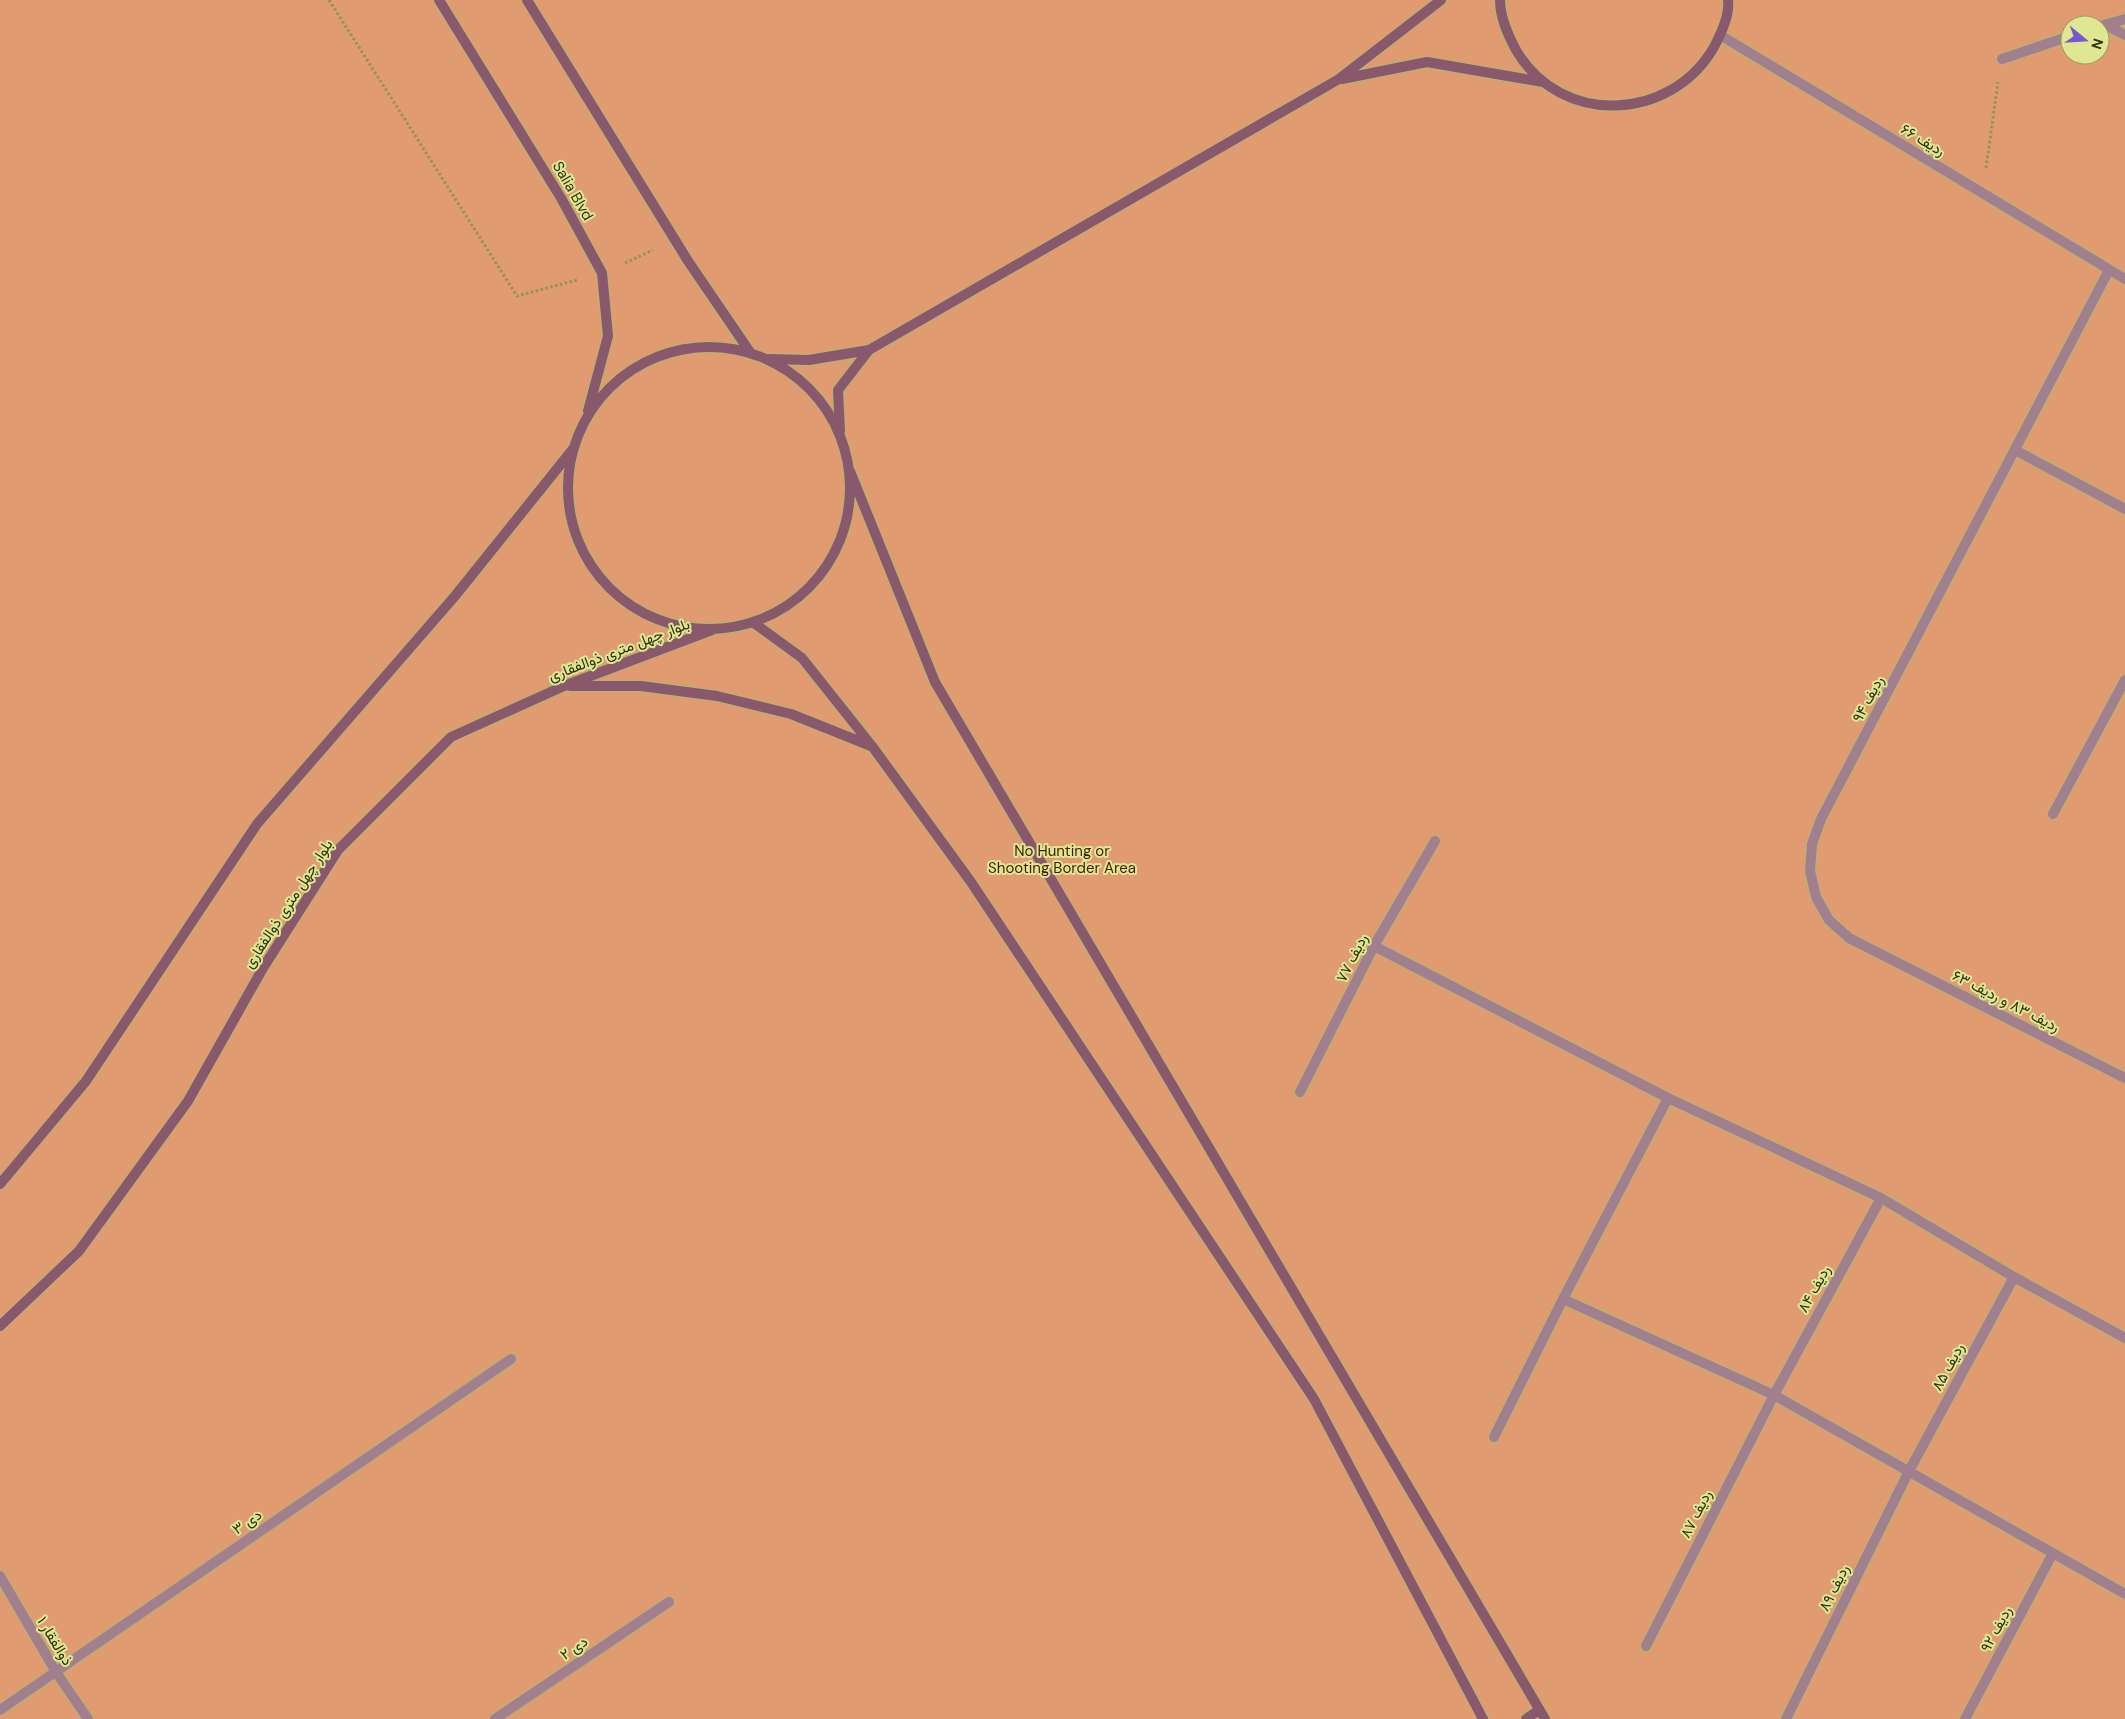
<svg xmlns="http://www.w3.org/2000/svg" width="2125" height="1719" font-family="'DM Sans',Vazirmatn,sans-serif">
<style>
.green{fill:#e09b70;fill-rule:evenodd}
.lines{fill:none;stroke-linecap:round;stroke-linejoin:round}
.minor-casing{stroke:#b1b76f;stroke-width:12}
.tertiary-casing{stroke:#b1b76f;stroke-width:12}
.secondary-casing{stroke:#b1b76f;stroke-width:12}
.path{stroke:#909557;stroke-width:3;stroke-dasharray:2.5 2.5;stroke-linecap:butt}
.minor{stroke:#a27f8e;stroke-width:10}
.tertiary{stroke:#a27f8e;stroke-width:10}
.secondary{stroke:#89586d;stroke-width:10}
.labels{text-anchor:middle;dominant-baseline:central;stroke-width:4;stroke-linejoin:round;paint-order:stroke}
.street-label{font-size:15px;fill:#2f310f;stroke:#dfe694}
.park-label{font-size:15px;fill:#451c00;stroke:#dfe694}
</style>
<rect width="100%" height="100%" fill="#d2d987"/>
<path class="green" d="M0,0h2125v1719h-2125zM2070,25h30v30h-30z"/>
<g class="lines">
<defs>
<path id="minor" d="M2106,25l19,10
M2100,26l25,-7
M2002,59l68,-23
M2109,270l-288,549 -9,25 -2,27 6,26 13,23 20,18 276,140
M2015,450l110,59
M2053,814l72,-134
M1374,946l294,152 213,100 133,79 111,61
M1300,1092l74,-146 61,-105
M1563,1299l211,96 351,199
M1494,1437l69,-138 105,-201
M1646,1646l128,-251 107,-197
M0,1710l511,-351
M495,1719l174,-117
M1786,1719l123,-248 105,-194
M1965,1719l88,-166"/>
<path id="tertiary" d="M1720,35l405,244
M0,1576l56,96 32,47"/>
<path id="secondary" d="M439,0l122,198 41,75 6,63 -20,75
M527,0l161,261 62,91
M1500,0c0,18 8,35 16,50 45,77 155,72 198,-3 7,-13 16,-32 14,-47
M1342,79l85,-17 116,20
M568 488a141 141 0 1 1 282 0a141 141 0 1 1-282 0Z
M768,359l41,1 60,-10 470,-271 102,-79
M840,431l-2,-41 31,-40
M850,471l85,211 610,1037
M754,623l48,35 70,88 99,136 343,517 169,320
M570,686h71l76,10 74,18 80,32
M0,1184l86,-103 171,-257 198,-228 118,-147
M0,1326l79,-75 109,-150 75,-133 75,-118 113,-113 113,-51 148,-56
M1526,1719l13,-9"/>
</defs>
<use href="#minor" class="minor-casing"/>
<use href="#tertiary" class="tertiary-casing"/>
<use href="#secondary" class="secondary-casing"/>
<path class="path" d="M329,0l188,296 60,-16
M1986,168l12,-86
M625,263l28,-13"/>
<use href="#minor" class="minor"/>
<use href="#tertiary" class="tertiary"/>
<use href="#secondary" class="secondary"/>
</g>
<g class="labels">
<g class="street-label">
<text transform="translate(1923 140) rotate(31)">ردیف ۶۶</text>
<text transform="translate(573 191) rotate(60)">Salia Blvd</text>
<text transform="translate(619 650) rotate(-21)">بلوار چهل متری ذوالفقاری</text>
<text transform="translate(1868 699) rotate(-62)">ردیف ۹۴</text>
<text transform="translate(288 904) rotate(-57)">بلوار چهل متری ذوالفقاری</text>
<text transform="translate(1352 958) rotate(-63)">ردیف ۷۷</text>
<text transform="translate(2006 1001) rotate(27)">ردیف ۸۳ و ردیف ۶۳</text>
<text transform="translate(1814 1289) rotate(-61)">ردیف ۸۴</text>
<text transform="translate(1948 1367) rotate(-62)">ردیف ۸۵</text>
<text transform="translate(1696 1514) rotate(-63)">ردیف ۸۷</text>
<text transform="translate(247 1522) rotate(-34)">دی ۳</text>
<text transform="translate(1834 1588) rotate(-64)">ردیف ۸۹</text>
<text transform="translate(1996 1629) rotate(-62)">ردیف ۹۲</text>
<text transform="translate(55 1641) rotate(59)">ذوالفقار ۱</text>
<text transform="translate(574 1648) rotate(-34)">دی ۲</text>
</g>
<g class="park-label">
<text x="1062" y="851">No Hunting or<tspan x="1062" dy="17">Shooting Border Area</tspan></text>
</g>
</g>
<g transform="translate(2085 40) rotate(108)"><circle r="24" fill="#dfe694" stroke="#999e5f"/>
<path d="M0-4L9 19L0 12L-9 19Z" fill="#7957d1"/>
<text y="-8" font-size="14" font-weight="bold" text-anchor="middle" fill="#2f310f">N</text>
</g>
</svg>
